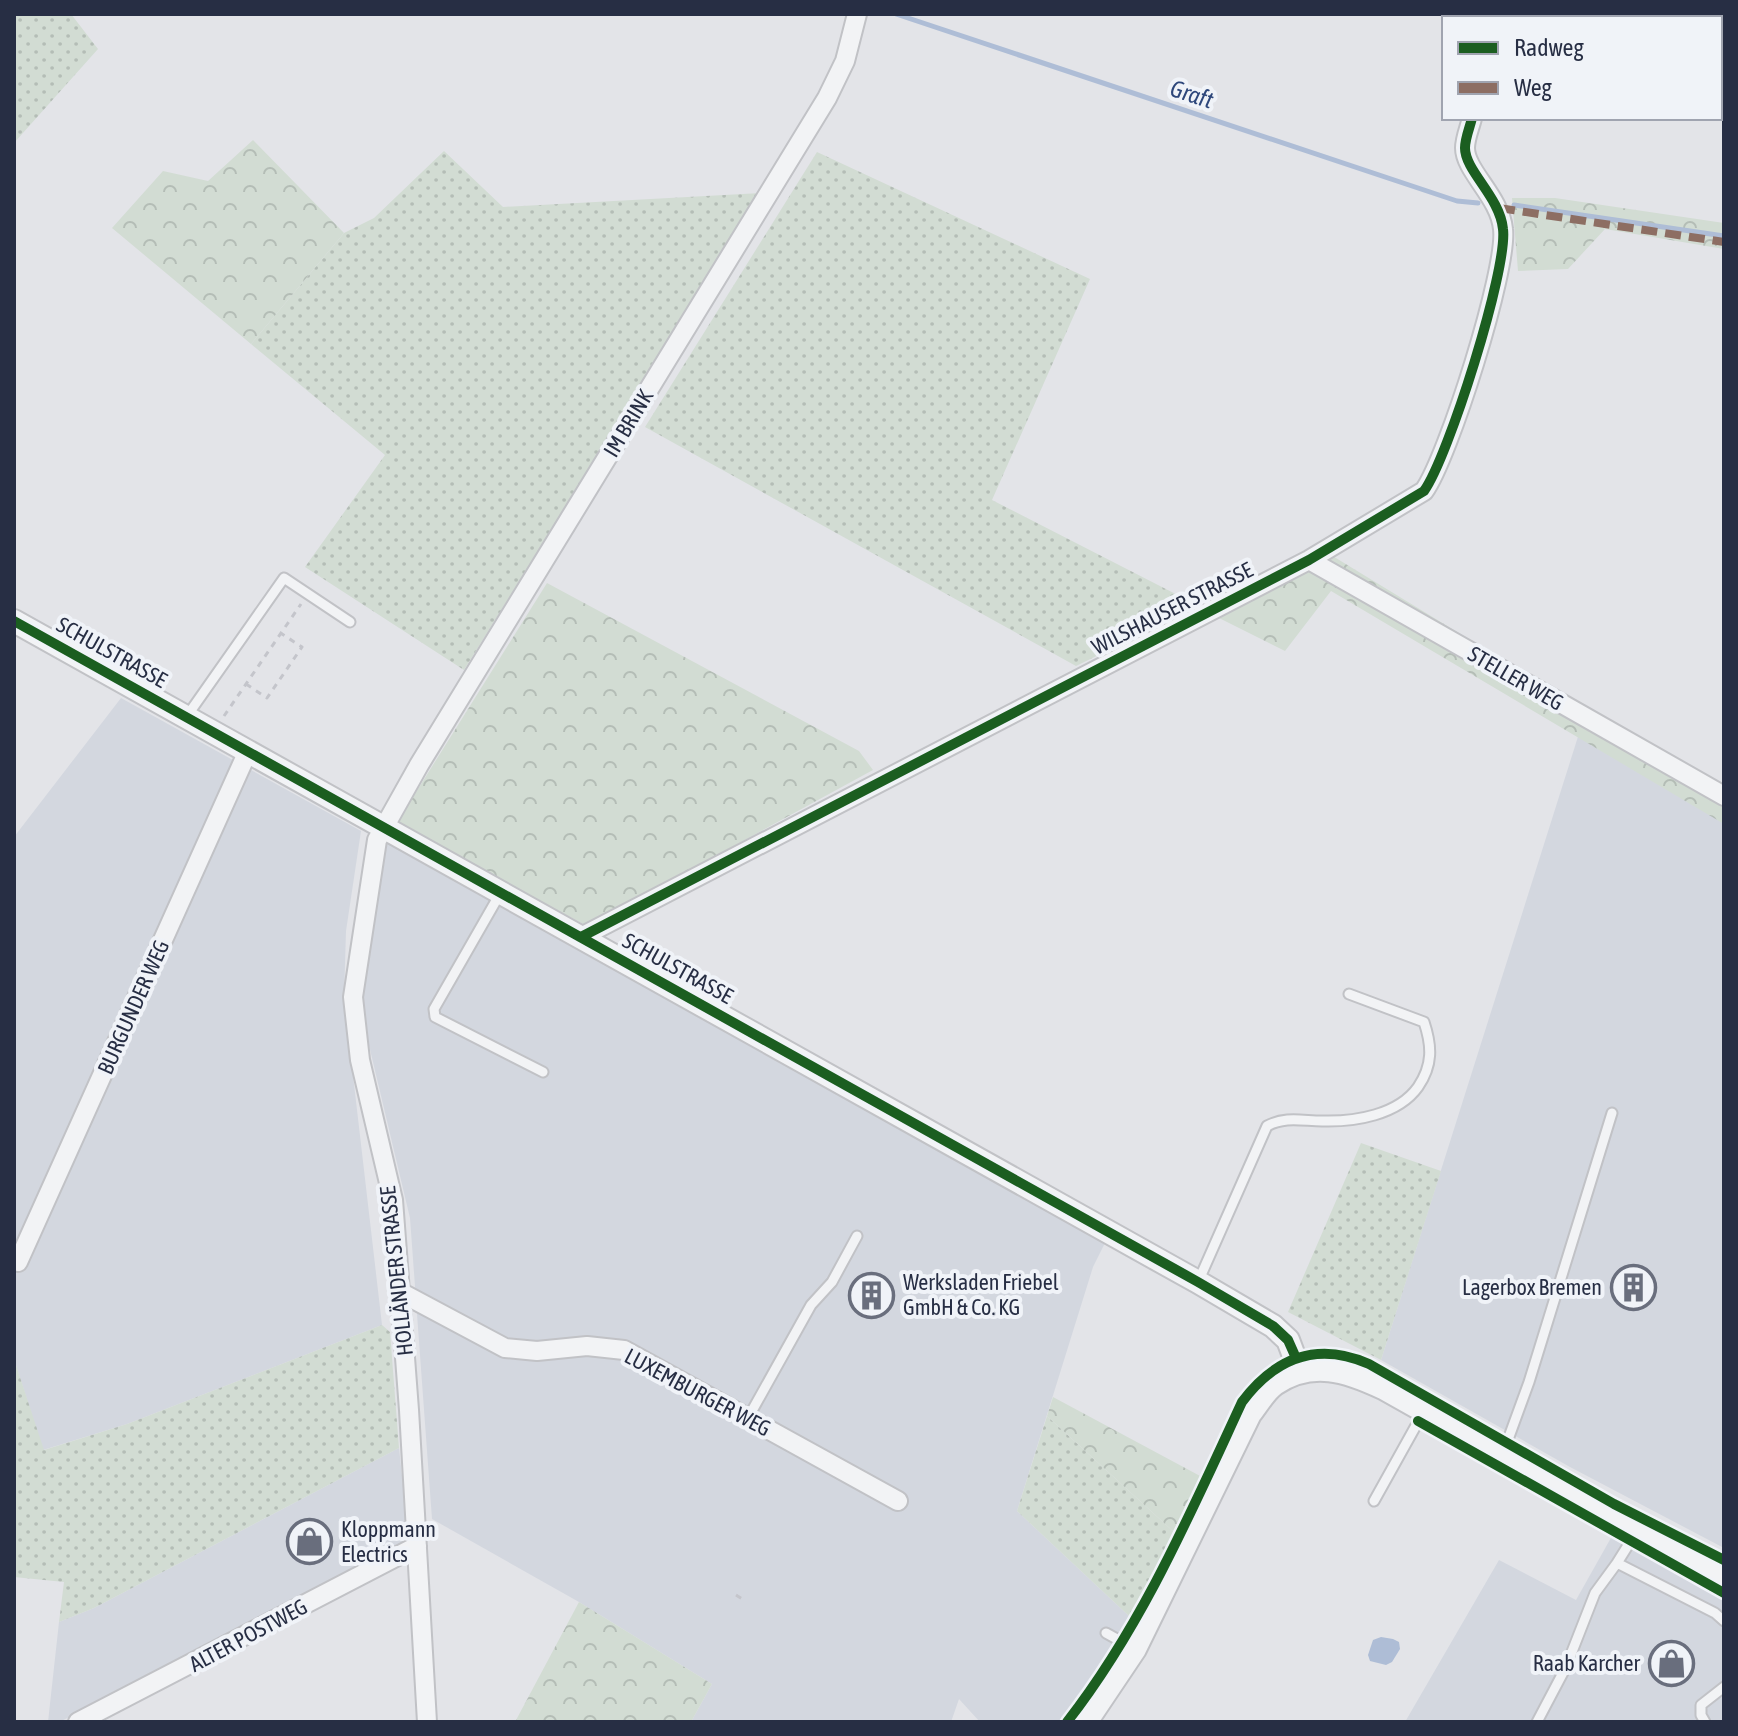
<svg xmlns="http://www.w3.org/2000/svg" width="1738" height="1736" font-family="'Asap Condensed',sans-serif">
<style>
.built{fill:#d3d7df}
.green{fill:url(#green-dots)}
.forest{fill:url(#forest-crowns)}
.water{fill:#aebdd6}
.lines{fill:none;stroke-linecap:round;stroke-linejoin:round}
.stream{stroke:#aebdd6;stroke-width:5}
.service-casing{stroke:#c1c2c6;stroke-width:13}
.minor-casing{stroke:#c1c2c6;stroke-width:22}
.tertiary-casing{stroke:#c1c2c6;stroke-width:26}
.path{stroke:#c4c5cb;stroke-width:3;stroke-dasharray:6 6;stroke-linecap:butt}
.service{stroke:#f2f3f5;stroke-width:9}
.minor{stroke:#f2f3f5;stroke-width:18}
.tertiary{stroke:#f2f3f5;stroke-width:22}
.quiet{stroke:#8d6e63;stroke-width:8;stroke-dasharray:16 8;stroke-linecap:butt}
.cycleway-casing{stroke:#f0f3f8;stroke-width:15}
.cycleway{stroke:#1b5e20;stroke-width:10}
.labels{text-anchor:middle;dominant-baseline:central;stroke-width:8;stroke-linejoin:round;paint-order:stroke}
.street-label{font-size:22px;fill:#272e44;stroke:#f0f3f8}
.poi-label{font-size:22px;fill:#272e44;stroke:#f0f3f8;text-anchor:start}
.water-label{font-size:24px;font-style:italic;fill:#2e477b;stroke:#f0f3f8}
</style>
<defs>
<pattern id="green-dots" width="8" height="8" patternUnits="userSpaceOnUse" patternTransform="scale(2)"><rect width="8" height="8" fill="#d2dcd3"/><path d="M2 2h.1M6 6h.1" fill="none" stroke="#b4bdb6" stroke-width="1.8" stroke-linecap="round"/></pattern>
<pattern id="forest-crowns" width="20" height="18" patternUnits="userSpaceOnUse" patternTransform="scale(2)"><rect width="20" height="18" fill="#d2dcd3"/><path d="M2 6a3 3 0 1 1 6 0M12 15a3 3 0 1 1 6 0" fill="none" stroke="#b4bdb6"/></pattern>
</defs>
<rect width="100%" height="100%" fill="#e3e4e8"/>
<path class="built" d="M121,698l240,133 -15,100 -2,67 38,327 -255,99 -84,26 -29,-91v-522z
M1582,724l142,82v742l-154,-81 -189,-107z
M388,839l718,402 -13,26 -76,244 112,105 -43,78 -23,28h-83l-21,-23 -8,23h-260l21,-38 -133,-82 -147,-83 -22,-301 -51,-215z
M399,1448l10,93 -266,141 -84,40h-11l11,-100 35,-14z
M1612,1536l112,63v123h-319l94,-162 77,40z"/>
<path class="green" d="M14,14h57l27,35 -84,94z
M444,151l59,56 258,-14 -297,477 -159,-103 80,-112 -134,-111 93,-111 30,-15z
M817,152l273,127 -98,221 207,106 -123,60 -431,-239z
M1361,1143l80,28 -60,189 -93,-48z
M382,1325l8,7 9,116 -305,160 -35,14 5,-40 -50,-5v-218l30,91 83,-26z
M1047,1416l128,117 -46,83 -112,-105z"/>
<path class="forest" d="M253,140l91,93 -93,111 -139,-116 51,-57 45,10z
M1512,198h43l169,25v26l-119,-20 -37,40 -50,2z
M1331,555l393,240v29l-393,-233 -46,60 -66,-33z
M547,583l312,168 14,19 -286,156 -191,-102z
M1053,1397l149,80 -27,56 -128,-117z
M579,1602l133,82 -21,38h-176z"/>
<path class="water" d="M1381,1637l12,2 6,3 1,7 -8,13 -6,3 -16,-4 -2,-6 5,-15z"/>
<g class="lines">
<path class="stream" d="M896,14l561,187 21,2
M1514,205l210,31"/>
<defs>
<path id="service" d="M187,716l97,-138 66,44
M501,892l-67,117 1,8 108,55
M1198,1282l69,-156c18,-10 36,-5 55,-5 33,1 76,-6 96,-34 15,-22 14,-41 6,-65l-75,-28
M748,1418l63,-113 21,-23 25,-46
M1502,1456l27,-74 83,-269
M1374,1501l49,-88
M1637,1531l-20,32 98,50 9,8
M1106,1633l29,16
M1537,1722l29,-55 29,-74 22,-30
M1705,1722l-4,-7v-10l23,-18"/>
<path id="minor" d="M1502,18l1,-4
M1309,560l415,236
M581,937l728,-377 115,-69c24,-33 84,-222 79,-262 -3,-32 -38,-58 -38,-81 0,-10 5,-21 7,-30
M18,1262l230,-511
M400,1292l105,56 32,3 50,-5 37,4 274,151
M78,1722l339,-176
M427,1722l-18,-312 -16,-210 -33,-140 -7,-63 24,-157 42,-75 408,-667 18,-37 12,-47"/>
<path id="tertiary" d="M14,621l1184,661 75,44 15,14 12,32
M1086,1722l49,-73 115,-235c8,-10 15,-23 25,-30 37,-25 72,-13 108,4l288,162 53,26"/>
</defs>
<use href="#service" class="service-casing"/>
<use href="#minor" class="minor-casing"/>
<use href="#tertiary" class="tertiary-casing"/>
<path class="path" d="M246,684l21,14 35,-51 -20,-13
M224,716l77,-112
M736,1595l8,5"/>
<use href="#service" class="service"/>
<use href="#minor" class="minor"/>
<use href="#tertiary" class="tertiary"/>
<path class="quiet" d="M1499,208l225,34"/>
<defs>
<path id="cycleway" d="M14,621l1184,661 75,44 15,14 8,18
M581,937l728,-377 115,-69c24,-33 84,-222 79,-262 -3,-32 -38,-58 -38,-81 0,-10 5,-21 7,-30
M1418,1421l306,172
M1067,1722c75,-96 124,-210 175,-320 33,-44 75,-61 127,-38l245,140 110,56"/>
</defs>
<use href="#cycleway" class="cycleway-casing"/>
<use href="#cycleway" class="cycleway"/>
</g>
<defs>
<symbol id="building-ring" viewBox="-11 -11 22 22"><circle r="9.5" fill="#f0f3f8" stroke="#696e7d" stroke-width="1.5"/><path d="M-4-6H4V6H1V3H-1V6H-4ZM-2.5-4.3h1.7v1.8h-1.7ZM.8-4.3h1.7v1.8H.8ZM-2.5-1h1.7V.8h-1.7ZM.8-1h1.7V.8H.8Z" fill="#696e7d"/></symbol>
<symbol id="shop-ring" viewBox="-11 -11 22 22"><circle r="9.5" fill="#f0f3f8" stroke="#696e7d" stroke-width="1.5"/><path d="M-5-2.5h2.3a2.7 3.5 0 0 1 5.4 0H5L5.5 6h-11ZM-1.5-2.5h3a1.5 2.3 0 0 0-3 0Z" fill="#696e7d"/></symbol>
</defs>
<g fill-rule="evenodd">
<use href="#building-ring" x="1608" y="1262" width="51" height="51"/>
<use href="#building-ring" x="846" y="1270" width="51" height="51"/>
<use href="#shop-ring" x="284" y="1516" width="51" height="51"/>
<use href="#shop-ring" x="1646" y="1638" width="51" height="51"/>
</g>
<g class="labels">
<g class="street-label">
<text transform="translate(628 423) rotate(-59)">IM BRINK</text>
<text transform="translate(1172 608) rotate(-27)">WILSHAUSER STRASSE</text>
<text transform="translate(112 652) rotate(29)">SCHULSTRASSE</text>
<text transform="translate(1516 678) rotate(30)">STELLER WEG</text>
<text transform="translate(678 968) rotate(29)">SCHULSTRASSE</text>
<text transform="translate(133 1007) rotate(-66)">BURGUNDER WEG</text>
<text transform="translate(396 1271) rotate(-96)">HOLLÄNDER STRASSE</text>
<text transform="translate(698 1392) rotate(28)">LUXEMBURGER WEG</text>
<text transform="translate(248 1635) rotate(-28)">ALTER POSTWEG</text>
</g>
<g class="poi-label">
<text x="903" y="1282">Werksladen Friebel<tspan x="903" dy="25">GmbH &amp; Co. KG</tspan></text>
<text x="1602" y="1287" text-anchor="end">Lagerbox Bremen</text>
<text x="341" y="1529">Kloppmann<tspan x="341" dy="25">Electrics</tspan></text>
<text x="1640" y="1663" text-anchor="end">Raab Karcher</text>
</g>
<g class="water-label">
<text transform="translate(1192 94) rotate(18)">Graft</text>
</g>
</g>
<rect width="1738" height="1736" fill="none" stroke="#272e44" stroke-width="32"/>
<rect x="1442" y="16" width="280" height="104" fill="#f0f3f8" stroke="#a0a4b0" stroke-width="2"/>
<rect x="1458" y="42" width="40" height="12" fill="#1b5e20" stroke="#a0a4b0" stroke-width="2"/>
<text x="1514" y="56" font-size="24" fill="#272e44">Radweg</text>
<rect x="1458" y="82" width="40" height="12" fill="#8d6e63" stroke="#a0a4b0" stroke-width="2"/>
<text x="1514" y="96" font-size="24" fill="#272e44">Weg</text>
</svg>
